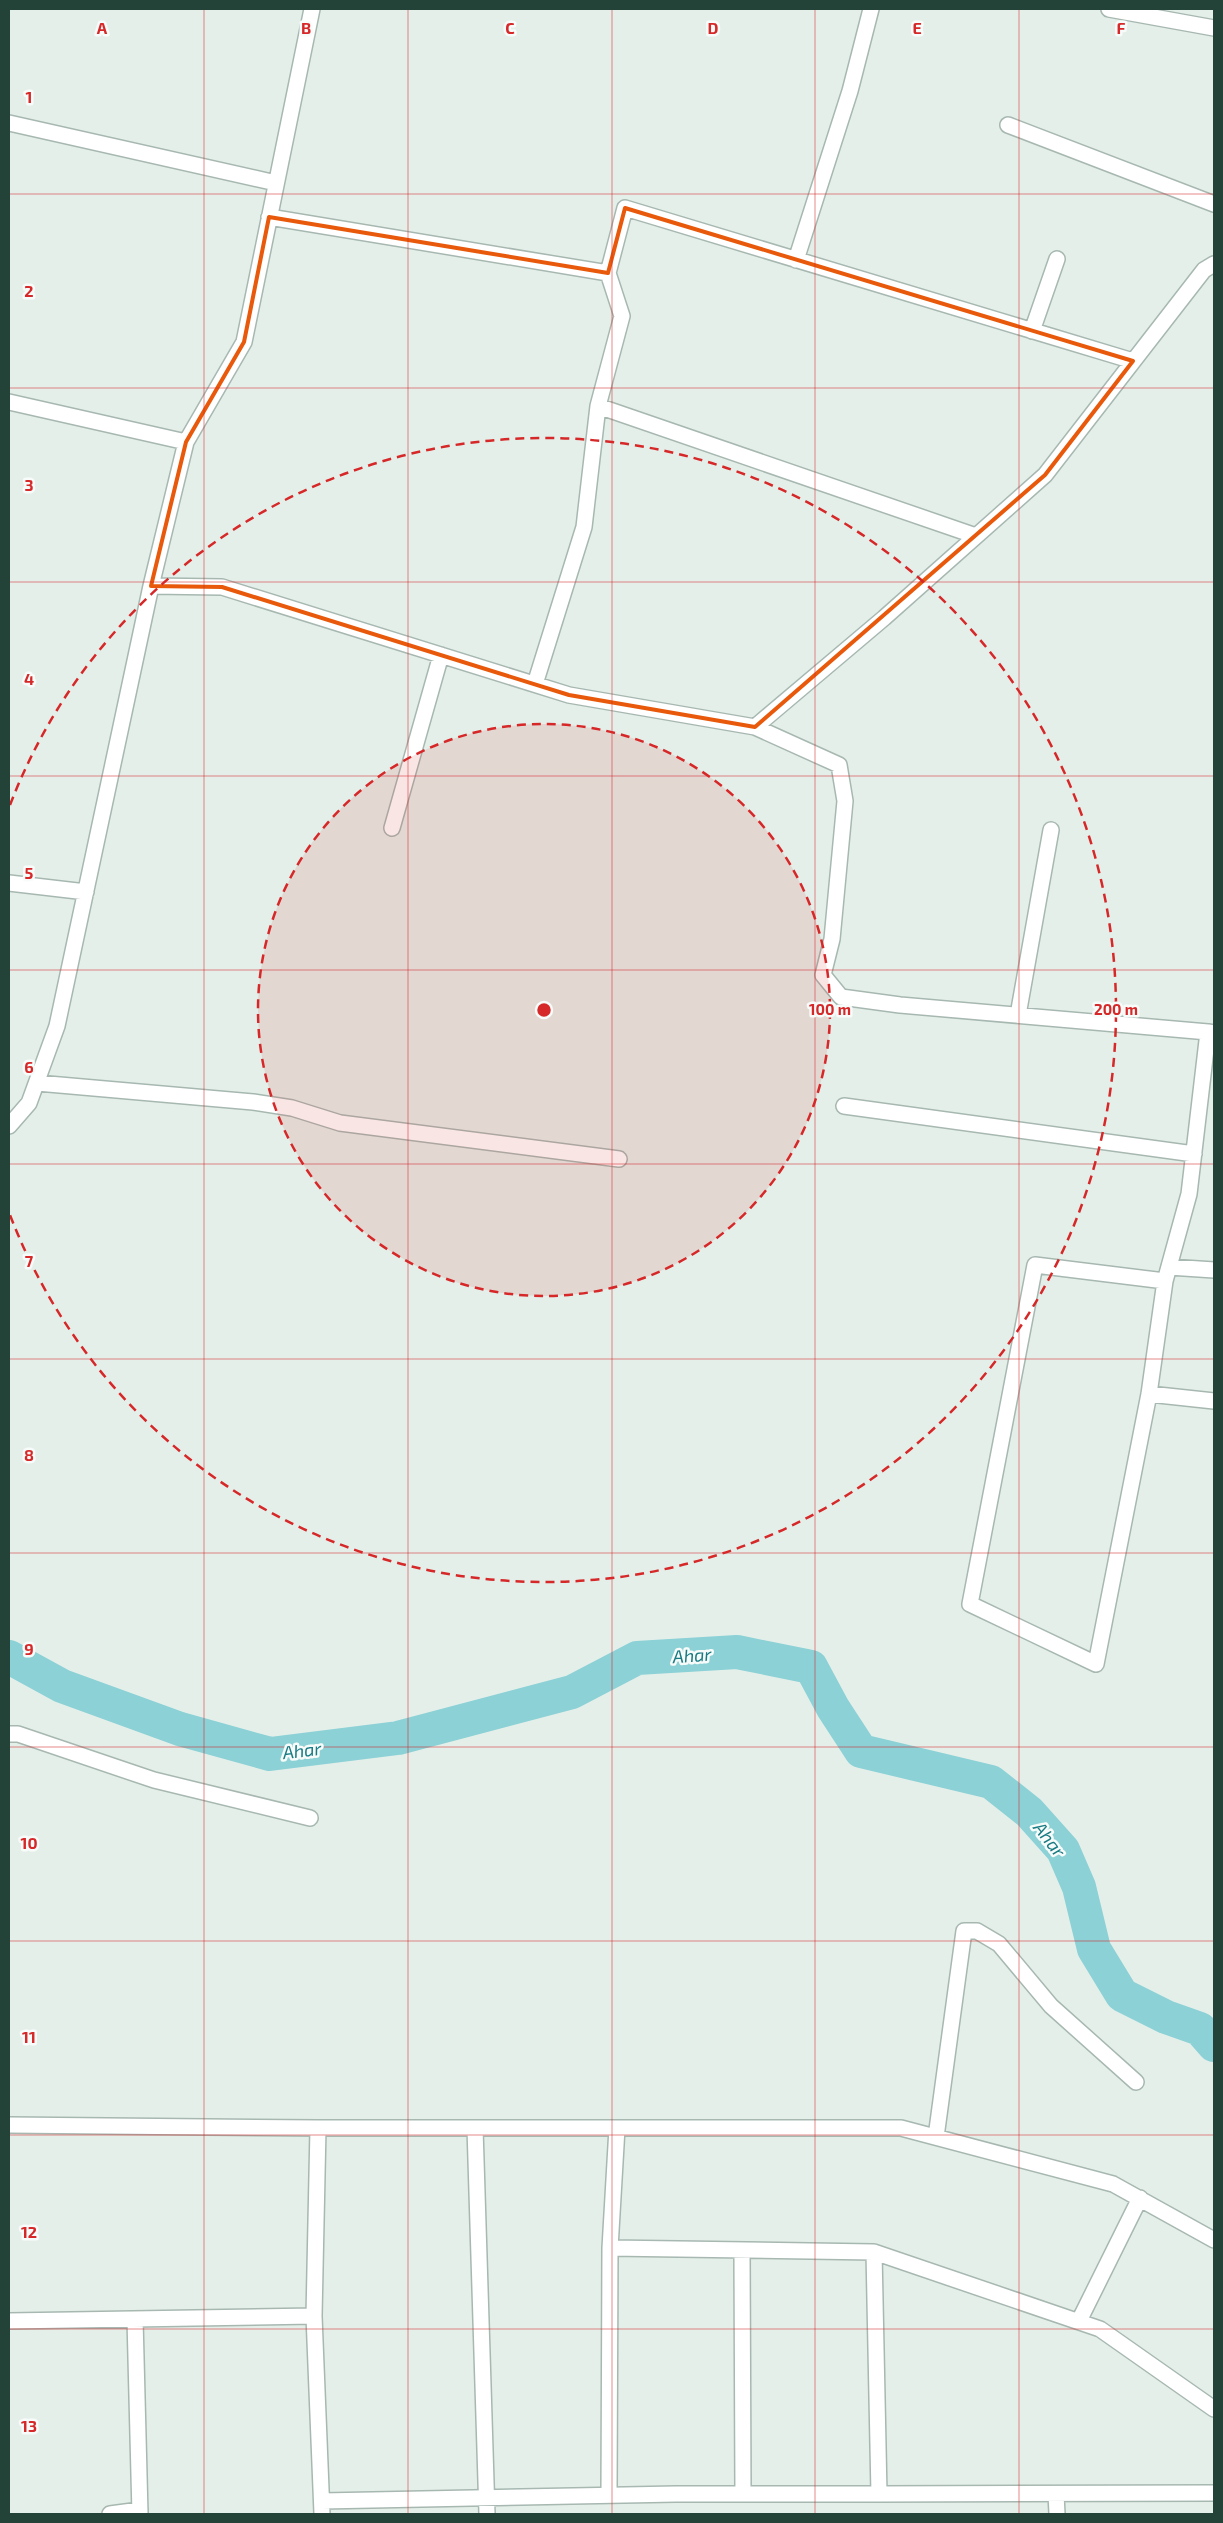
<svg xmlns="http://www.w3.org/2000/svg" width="1223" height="2523" font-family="'Exo 2',sans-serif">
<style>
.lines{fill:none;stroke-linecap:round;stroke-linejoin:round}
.river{stroke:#8bd1d6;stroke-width:34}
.minor-casing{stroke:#a7b8b1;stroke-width:18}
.minor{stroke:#fff;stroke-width:15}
.marked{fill:none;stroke:#e8590c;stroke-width:4;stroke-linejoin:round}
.grid{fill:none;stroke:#d62828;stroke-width:1;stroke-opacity:0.55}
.ring{fill:none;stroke:#d62828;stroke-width:2.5;stroke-dasharray:9 6}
.labels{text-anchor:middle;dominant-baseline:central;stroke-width:5;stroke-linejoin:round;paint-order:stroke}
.water-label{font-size:18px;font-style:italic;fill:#187a83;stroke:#f7fbf9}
.grid-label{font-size:16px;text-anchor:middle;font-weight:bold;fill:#d62828;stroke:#f7fbf9;stroke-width:5;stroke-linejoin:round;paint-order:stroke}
.centre{fill:#d62828;stroke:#f7fbf9;stroke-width:2.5}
.ring-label{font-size:15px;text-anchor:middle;font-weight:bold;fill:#d62828;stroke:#f7fbf9;stroke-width:5;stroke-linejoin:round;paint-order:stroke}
</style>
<rect width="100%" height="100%" fill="#e5efea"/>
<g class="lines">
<path class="river" d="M9,1657l53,29 118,43 90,25 128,-16 174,-46 65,-34 100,-6 74,15 22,41 28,43 130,31 38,30 34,38 16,37 15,62 28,46 44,22 34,12 14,16"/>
<defs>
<path id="minor" d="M1109,9l105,19
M9,123l267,60
M1008,125l206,79
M269,217l339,56 17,-65 508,153
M796,260l54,-169 21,-82
M1032,331l25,-72
M9,402l177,40
M598,406l24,-90 -14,-43
M151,586l71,1 347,108 186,32 129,-109 161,-143 159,-205 10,-6
M535,684l49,-157 14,-121 378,130
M755,727l84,38 6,36 -13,138 -9,36 18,22 59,8 308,27
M392,828l49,-173
M9,883l77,9
M1018,1015l33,-185
M37,1083l216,19 39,6 48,15 279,36
M844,1106l350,48
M9,1126l20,-23 28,-77 94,-440 35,-144 58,-100 68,-333
M1169,1267l45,3
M1165,1281l-130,-16 -65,339 126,60 53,-270 16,-113 24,-87 19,-162 6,1
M1149,1394l65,7
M9,1734h9l136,46 156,38
M9,2125l309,3h583l212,56 101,56
M318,2128l-4,188 8,198
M475,2128l12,386
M936,2137l28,-206h13l22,13 52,62 85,76
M610,2248l7,-120
M742,2250l1,244
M874,2252l226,77 114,80
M135,2319l5,195
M9,2321l305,-5
M1079,2321l61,-123
M879,2494l335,-1
M1056,2494l1,20
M322,2501l354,-7h203l-5,-242 -264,-4 -1,247
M110,2514l30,-4"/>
</defs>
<use href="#minor" class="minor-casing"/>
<use href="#minor" class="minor"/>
</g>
<path class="marked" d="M625,208l508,153 -88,114 -290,252 -186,-32 -347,-108 -71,-1 35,-144 58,-100 25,-125 339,56z"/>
<path class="grid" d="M204,9v2505M408,9v2505M612,9v2505M815,9v2505M1019,9v2505M9,194h1205M9,388h1205M9,582h1205M9,776h1205M9,970h1205M9,1164h1205M9,1359h1205M9,1553h1205M9,1747h1205M9,1941h1205M9,2135h1205M9,2329h1205"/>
<circle cx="544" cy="1010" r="286" fill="#d62828" fill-opacity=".12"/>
<g class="ring">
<circle cx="544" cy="1010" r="286"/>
<path d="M10 805A572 572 0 1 1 10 1215"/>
</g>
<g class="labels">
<g class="water-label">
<text transform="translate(692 1655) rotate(-4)">Ahar</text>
<text transform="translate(302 1750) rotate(-7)">Ahar</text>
<text transform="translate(1050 1839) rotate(52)">Ahar</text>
</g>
</g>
<g class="grid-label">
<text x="102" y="34">A</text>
<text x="306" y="34">B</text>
<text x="510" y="34">C</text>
<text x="713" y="34">D</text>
<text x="917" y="34">E</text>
<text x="1121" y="34">F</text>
<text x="29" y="103">1</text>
<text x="29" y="297">2</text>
<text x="29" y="491">3</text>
<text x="29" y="685">4</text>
<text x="29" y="879">5</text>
<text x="29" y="1073">6</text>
<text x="29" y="1267">7</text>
<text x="29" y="1461">8</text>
<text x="29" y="1655">9</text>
<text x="29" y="1849">10</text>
<text x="29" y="2043">11</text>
<text x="29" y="2238">12</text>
<text x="29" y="2432">13</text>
</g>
<circle cx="544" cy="1010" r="8" class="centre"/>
<g class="ring-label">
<text x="830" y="1015">100 m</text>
<text x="1116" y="1015">200 m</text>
</g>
<rect width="1223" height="2523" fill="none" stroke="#234338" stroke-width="20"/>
</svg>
